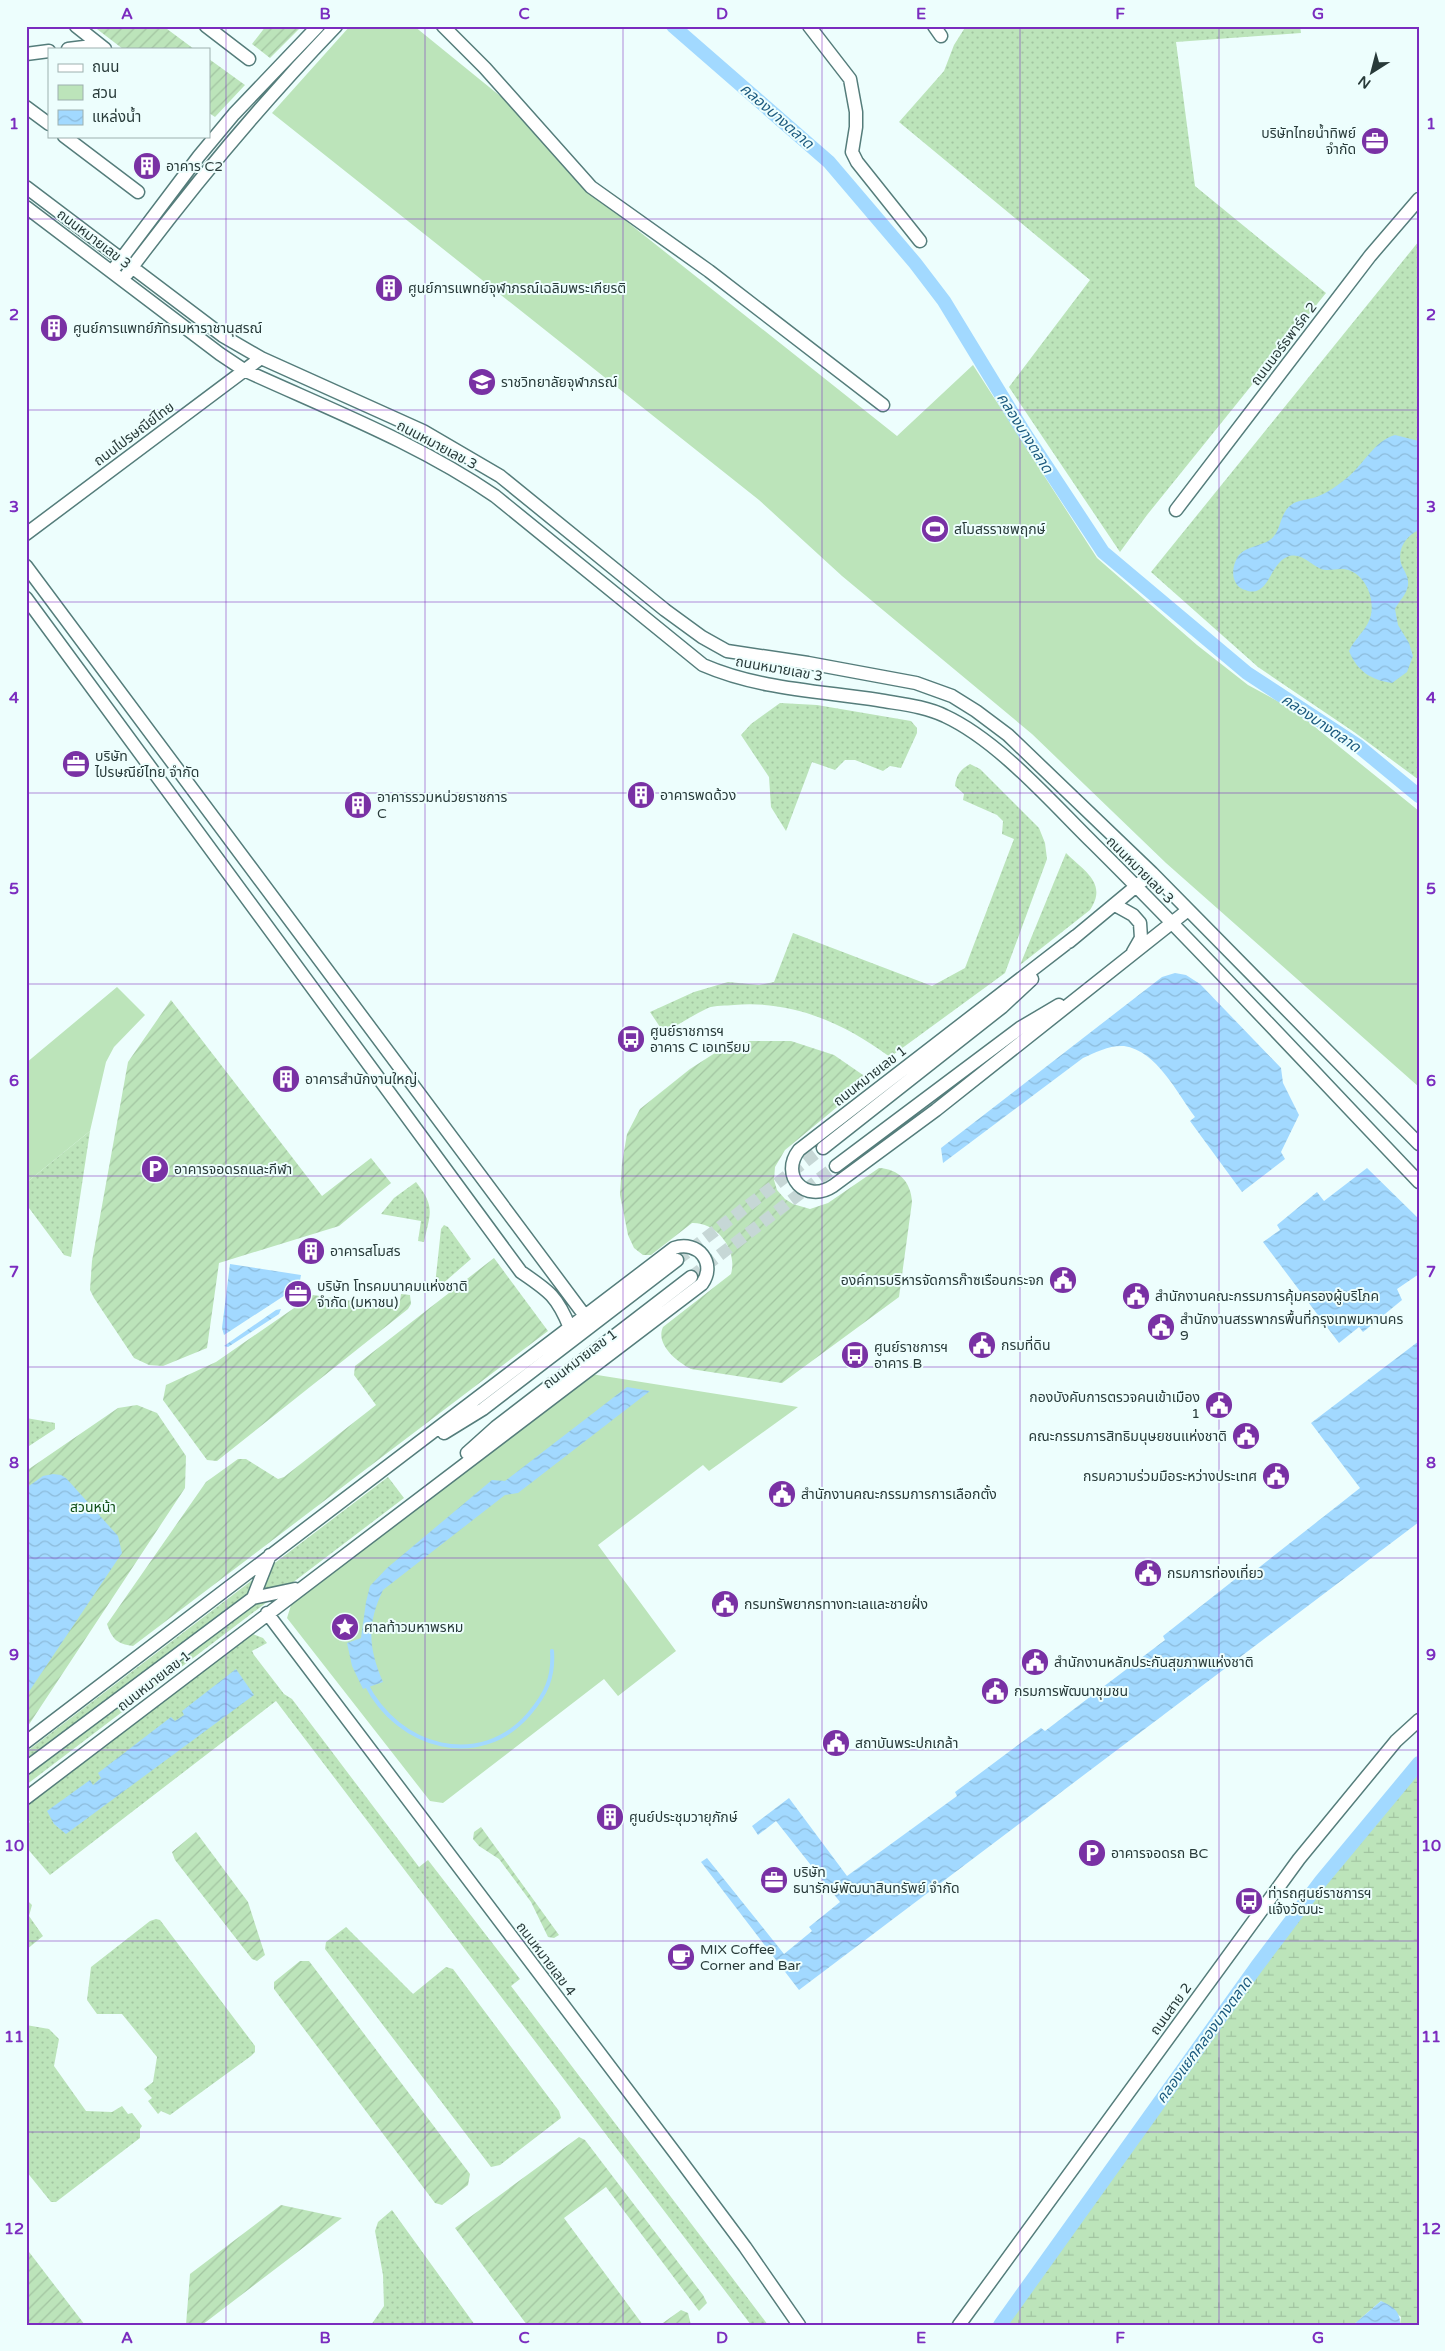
<svg xmlns="http://www.w3.org/2000/svg" width="1445" height="2351" font-family="'Varela Round','Noto Sans Thai',sans-serif">
<style>
.grass{fill:url(#grass-dots)}
.wetland{fill:url(#wetland-marsh)}
.park{fill:#bce4ba}
.garden{fill:url(#garden-furrows)}
.water{fill:url(#water-waves)}
.lines{fill:none;stroke-linecap:round;stroke-linejoin:round}
.stream{stroke:#a2d9ff;stroke-width:4}
.canal{stroke:#a2d9ff;stroke-width:14}
.minor-tunnel{stroke:#c6d7d6;stroke-width:12;stroke-dasharray:12 6;stroke-linecap:butt}
.minor-casing{stroke:#557d7b;stroke-width:15}
.minor{stroke:#fff;stroke-width:12}
.grid{fill:none;stroke:#7b2cbf;stroke-width:1;stroke-opacity:0.55}
.labels{text-anchor:middle;dominant-baseline:central;stroke-width:4;stroke-linejoin:round;paint-order:stroke}
.poi-label{font-size:14px;fill:#283a39;stroke:#edfefd;text-anchor:start}
.street-label{font-size:14px;fill:#283a39;stroke:#edfefd}
.park-label{font-size:14px;fill:#0f4e15;stroke:#edfefd}
.water-label{font-size:15px;font-style:italic;fill:#1b5a7f;stroke:#edfefd}
.neatline{fill:none;stroke:#7b2cbf;stroke-width:2}
.grid-label{font-size:16px;text-anchor:middle;font-weight:bold;fill:#7b2cbf}
</style>
<defs>
<pattern id="grass-dots" width="8" height="8" patternUnits="userSpaceOnUse" patternTransform="scale(1.25)"><rect width="8" height="8" fill="#bce4ba"/><path d="M2 2h.1M6 6h.1" fill="none" stroke="#a2c4a1" stroke-width="1.8" stroke-linecap="round"/></pattern>
<pattern id="wetland-marsh" width="20" height="14" patternUnits="userSpaceOnUse" patternTransform="scale(1.25)"><rect width="20" height="14" fill="#bce4ba"/><path d="M1 5h8M5 5V1M11 12h8M15 12V8" fill="none" stroke="#a2c4a1"/></pattern>
<pattern id="garden-furrows" width="10" height="10" patternUnits="userSpaceOnUse" patternTransform="scale(1.25)"><rect width="10" height="10" fill="#bce4ba"/><path d="M-1 1l2-2M0 10L10 0M9 11l2-2" fill="none" stroke="#a2c4a1"/></pattern>
<pattern id="water-waves" width="16" height="10" patternUnits="userSpaceOnUse" patternTransform="scale(1.25)"><rect width="16" height="10" fill="#a2d9ff"/><path d="M0 5q4-4 8 0t8 0" fill="none" stroke="#8cbbdb"/></pattern>
</defs>
<rect width="100%" height="100%" fill="#edfefd"/>
<path class="grass" d="M966,26h334l1,7 -125,9 19,144 131,107 -179,222 -27,37 -111,-165 81,-107 -191,-158 45,-51 10,-26z
M1419,241v539l-65,-48 -96,-65 -107,-95z
M780,703l37,2 94,16 6,7v5l-16,35 -11,-2 -7,5 -28,-11h-10l-10,10 -23,-8 -26,69 -15,-24 -2,-30 -28,-42 10,-11z
M970,764l10,5 59,59 6,15 2,16 -42,114 -115,84c-46,-34 -98,-57 -156,-52 -8,1 -19,0 -26,3 -15,7 -30,17 -44,25l-14,-21 44,-20 34,-10 31,3 15,-3 19,-49 139,53 33,-18 49,-129 -12,-5 1,-13 -6,-6 -34,-15 1,-6 -9,-8c1,-11 6,-17 15,-22z
M1066,853c18,18 42,30 24,57l-70,55z
M90,1131l-19,126 -7,-2 -38,-51v-21z
M416,1182c20,25 14,32 8,60l-6,-1 3,-20 -40,-7 13,-16z
M444,1225l4,2 23,32 -31,27 -5,-1 6,-56z
M26,1418l29,5v6l-29,19z
M388,1477l16,21 -378,287v-33z
M253,1634l10,4 4,5 -15,8 2,4 30,39 8,5 127,168 9,-7 92,119 -9,7 257,339h-17l-475,-624 -226,174 -24,-28v-22l4,-3 -4,-6v-14l218,-166z
M26,1899l6,6 -3,11 14,20 -17,14z
M156,1919l4,1 95,126v6l-4,4 -81,59 -9,-4 -3,3 -10,-13 4,-3 -8,-9 9,-7 4,-25 -35,-43h-25l-10,-14 4,-33 59,-46z
M346,1927l67,67 33,-27 7,2 106,142 2,7 -61,47 -9,2 -166,-218 1,-7z
M26,2025l23,4 10,10 -5,27 32,45 26,1 10,-6 6,8 4,-1 10,13 -2,3v9l-84,64h-5l-25,-31z
M392,2210l83,115h-104l13,-19 -1,-31 -8,-44 3,-9z"/>
<path class="wetland" d="M1419,1772v553h-19l1,-8 -20,-16 -28,24h-346l295,-412z"/>
<path class="park" d="M350,26h64l96,78 77,86 310,246 76,-71 124,193 100,87 51,40 46,25 125,101v276l-253,-224 -134,-129 -190,-158 -83,-76 -487,-387z
M117,987l28,28 -31,32 -8,15 -16,69 -64,52v-120z
M591,1374l207,33 -89,64 -6,-6 -105,80 78,106 -58,45 -14,-17 -161,124 -13,-2 -143,-183 5,-16z"/>
<path class="garden" d="M93,26h70l31,23h-71z
M266,26h36l-32,32 -18,-14z
M209,59l36,26 -30,32 -6,-4z
M171,1000l151,196 49,-38 20,25 -52,43 -120,37 -12,85 -44,18 -14,-1 -15,-7 -40,-60 -4,-8 2,-29 36,-199z
M750,1041h41l43,14 29,20 3,4 -1,5 -80,66 -10,17 -1,13 3,10 8,9 8,5 17,5 18,-6 51,-35c20,1 32,14 33,34l-13,95 -117,86 -91,-14c-14,-7 -36,-25 -28,-42l68,-53c7,-24 -14,-52 -39,-51l-41,32h-8l-9,-7 -6,-13 -8,-40 2,-32 5,-29 13,-25 50,-40 25,-16z
M494,1258l54,73 -415,315c-16,-2 -21,-7 -26,-22l99,-142 32,-23h8l32,20 6,-2 92,-72 -22,-30 1,-9z
M401,1294l9,1 1,9 -3,5 -191,152 -10,-1 -44,-60 3,-15 50,-23 97,-67 86,13z
M137,1405l20,8 29,43 -1,32 -159,241v-258l92,-63z
M481,1827l78,108 -5,3 -6,-1 -17,-35 -32,-43 -20,-13 -6,-7 1,-7z
M196,1832l52,70 17,53 -8,6 -5,-2 -77,-99 -3,-8z
M300,1961h9l161,213 -2,11 -26,20 -7,-2 -161,-214v-7z
M579,2137l6,3 118,155 4,8 -8,8 -93,-124 -42,31 79,107h-116l-72,-97z
M281,2205l61,13 -140,107h-16l4,-51z
M26,2248l59,77h-59z
M681,2310l7,3 3,12h-31z"/>
<path class="water" d="M1395,435l24,6v89c-14,6 -23,21 -17,36 3,6 7,12 6,19 -1,9 -9,16 -13,24l3,16 11,18 4,13 -6,16 -15,11c-21,-3 -35,-12 -43,-32 5,-11 13,-17 19,-28 9,-17 1,-44 -17,-52 -10,-5 -20,1 -30,-2 -11,-5 -21,-18 -34,-12 -17,7 -18,39 -39,34 -4,-1 -8,-3 -10,-5 -8,-8 -5,-23 1,-31 8,-9 22,-9 31,-15 12,-9 9,-26 21,-35 6,-5 17,-5 25,-8 12,-4 22,-12 32,-20 16,-13 26,-36 47,-42z
M1175,973l11,2 14,9 81,84 2,15 16,32 -18,37 4,7 -43,33 -52,-71 5,-4c-18,-24 -38,-66 -71,-71 -14,-1 -28,6 -41,12l-140,105 -2,-15 221,-171z
M1367,1168l52,51v55l-22,15 5,11 -39,32 -4,-5 -20,16 -76,-101 17,-12 -3,-5 40,-33 7,9z
M230,1264l71,11 -2,11 -75,49 -2,-7z
M281,1309l-2,5 -51,33 -4,-1 52,-36z
M1419,1341v181l-620,468 -98,-128 6,-4 77,96 28,-23 -3,-4 31,-25 -64,-81 -18,14 -6,-9 37,-28 58,78 110,-80 -2,-4 86,-64 4,3 120,-91 -2,-4 85,-67 4,4 108,-85 -49,-65z
M627,1387l23,4 -132,102 -13,2 -122,95c-16,34 -15,57 0,92l-20,7 -11,-23 -5,-23 14,-5 5,-36 4,-16 17,-18 105,-88 13,1z
M53,1474l8,1 5,3 52,58 4,17 -96,143v-208l17,-12z
M236,1669l18,26 -188,139 -12,-10 -7,-13 43,-31 3,5 8,-7 -3,-5 73,-56 4,4 9,-6 -2,-4z
M1381,2301c11,5 20,10 19,24h-47z"/>
<g class="lines">
<path class="stream" d="M366,1684c32,64 114,87 163,30 17,-20 25,-37 23,-63"/>
<path class="canal" d="M673,26l156,136 86,101 29,38 78,128 81,123 144,121 110,72 62,51
M1000,2325l257,-359 64,-85 98,-118"/>
<path class="minor-tunnel" d="M677,1260l146,-112
M691,1277l145,-111"/>
<defs>
<path id="minor" d="M76,26l29,23
M206,26l43,33
M443,26l42,42 106,119 118,84 174,134
M809,26l41,53 6,33v15l-4,25 5,10 63,79
M934,26l7,10
M68,49l32,-4
M26,54l23,-3
M26,107l23,17
M64,136l74,56
M26,187l197,149 38,22 162,73 77,45 165,134 37,27 25,14 81,12 108,20 36,13 24,15 32,24 144,138 267,271
M26,207l194,147 24,16c85,39 174,73 251,126l208,169c55,24 116,26 175,35 22,4 47,6 67,16 54,25 107,87 149,128 111,110 217,225 325,338
M116,266l83,-110 35,-42 84,-88
M127,274c64,-86 134,-170 209,-248
M1176,510l194,-254 49,-57
M26,534l235,-176
M26,566l559,750
M26,598l495,674c28,19 36,24 49,56
M1115,905l18,10 7,8 1,15 -8,14
M1076,936l-277,214c-20,26 7,54 34,36l103,-76 252,-200
M1069,942l83,-69
M823,1148l179,-141 30,-28
M836,1166l184,-138 39,-23
M444,1433l39,-24 194,-149
M467,1453l29,-26 195,-150
M270,1555l-17,43 42,-9
M267,1613l408,540 70,94 54,78
M26,1742l648,-494c24,-8 43,15 28,36l-676,514
M26,1768l227,-170
M959,2325l340,-466 97,-118 23,-21"/>
</defs>
<use href="#minor" class="minor-casing"/>
<use href="#minor" class="minor"/>
</g>
<path class="grid" d="M226,26v2299M425,26v2299M623,26v2299M822,26v2299M1020,26v2299M1219,26v2299M26,219h1393M26,410h1393M26,602h1393M26,793h1393M26,984h1393M26,1176h1393M26,1367h1393M26,1558h1393M26,1750h1393M26,1941h1393M26,2132h1393"/>
<defs>
<symbol id="office-disc" viewBox="-11 -11 22 22"><circle r="9.5" fill="#7931a4" stroke="#edfefd"/><path d="M-6-3h4V-5.5h4V-3h4V5H-6ZM-1-4.5V-3h2v-1.5ZM-6 0V1H6V0Z" fill="#fff"/></symbol>
<symbol id="building-disc" viewBox="-11 -11 22 22"><circle r="9.5" fill="#7931a4" stroke="#edfefd"/><path d="M-4-6H4V6H1V3H-1V6H-4ZM-2.5-4.3h1.7v1.8h-1.7ZM.8-4.3h1.7v1.8H.8ZM-2.5-1h1.7V.8h-1.7ZM.8-1h1.7V.8H.8Z" fill="#fff"/></symbol>
<symbol id="university-disc" viewBox="-11 -11 22 22"><circle r="9.5" fill="#7931a4" stroke="#edfefd"/><path d="M0-5L7-2L0 1L-7-2ZM-4 1L0 2.5L4 1V4Q0 6-4 4Z" fill="#fff"/></symbol>
<symbol id="stadium-disc" viewBox="-11 -11 22 22"><circle r="9.5" fill="#7931a4" stroke="#edfefd"/><path d="M0-5a6.5 5 0 1 0 0 10a6.5 5 0 1 0 0-10ZM-3.5-1.8h7v3.6h-7Z" fill="#fff"/></symbol>
<symbol id="bus-disc" viewBox="-11 -11 22 22"><circle r="9.5" fill="#7931a4" stroke="#edfefd"/><path d="M-5-6H5V4H4V6H2V4H-2V6H-4V4H-5ZM-3.5-4V0h7V-4ZM-3.5 1.2v1.5H-2V1.2ZM2 1.2v1.5H3.5V1.2Z" fill="#fff"/></symbol>
<symbol id="parking-disc" viewBox="-11 -11 22 22"><circle r="9.5" fill="#7931a4" stroke="#edfefd"/><path d="M-3.5-5.5H1a3.5 3.5 0 0 1 0 7H-1V5.5H-3.5ZM-1-3.4V-.6H.8a1.4 1.4 0 0 0 0-2.8Z" fill="#fff"/></symbol>
<symbol id="civic-disc" viewBox="-11 -11 22 22"><circle r="9.5" fill="#7931a4" stroke="#edfefd"/><path d="M-.6-6.5H3V-4.5H.6V-3L4-1V1h2V6H-6V1h2V-1L-.6-3ZM-1.2 2.5V6h2.4V2.5Z" fill="#fff"/></symbol>
<symbol id="sight-disc" viewBox="-11 -11 22 22"><circle r="9.5" fill="#7931a4" stroke="#edfefd"/><path d="M0-6L1.8-2.2L6-1.7L2.9 1.2L3.7 5.4L0 3.3L-3.7 5.4L-2.9 1.2L-6-1.7L-1.8-2.2Z" fill="#fff"/></symbol>
<symbol id="cafe-disc" viewBox="-11 -11 22 22"><circle r="9.5" fill="#7931a4" stroke="#edfefd"/><path d="M-5.5-4.5H6V0H3Q3 3.5 0 3.5H-2.5Q-5.5 3.5-5.5 0ZM3-3.2v2h1.7v-2ZM-6 4.5H4V6H-6Z" fill="#fff"/></symbol>
</defs>
<g fill-rule="evenodd">
<use href="#office-disc" x="1359" y="125" width="32" height="32"/>
<use href="#building-disc" x="131" y="150" width="32" height="32"/>
<use href="#building-disc" x="373" y="272" width="32" height="32"/>
<use href="#building-disc" x="38" y="312" width="32" height="32"/>
<use href="#university-disc" x="466" y="366" width="32" height="32"/>
<use href="#stadium-disc" x="919" y="513" width="32" height="32"/>
<use href="#office-disc" x="60" y="748" width="32" height="32"/>
<use href="#building-disc" x="625" y="779" width="32" height="32"/>
<use href="#building-disc" x="342" y="789" width="32" height="32"/>
<use href="#bus-disc" x="615" y="1023" width="32" height="32"/>
<use href="#building-disc" x="270" y="1063" width="32" height="32"/>
<use href="#parking-disc" x="139" y="1153" width="32" height="32"/>
<use href="#building-disc" x="295" y="1235" width="32" height="32"/>
<use href="#civic-disc" x="1047" y="1264" width="32" height="32"/>
<use href="#office-disc" x="282" y="1278" width="32" height="32"/>
<use href="#civic-disc" x="1120" y="1280" width="32" height="32"/>
<use href="#civic-disc" x="1145" y="1311" width="32" height="32"/>
<use href="#civic-disc" x="966" y="1329" width="32" height="32"/>
<use href="#bus-disc" x="839" y="1339" width="32" height="32"/>
<use href="#civic-disc" x="1203" y="1389" width="32" height="32"/>
<use href="#civic-disc" x="1230" y="1420" width="32" height="32"/>
<use href="#civic-disc" x="1260" y="1460" width="32" height="32"/>
<use href="#civic-disc" x="766" y="1478" width="32" height="32"/>
<use href="#civic-disc" x="1132" y="1557" width="32" height="32"/>
<use href="#civic-disc" x="709" y="1588" width="32" height="32"/>
<use href="#sight-disc" x="329" y="1611" width="32" height="32"/>
<use href="#civic-disc" x="1019" y="1646" width="32" height="32"/>
<use href="#civic-disc" x="979" y="1675" width="32" height="32"/>
<use href="#civic-disc" x="820" y="1727" width="32" height="32"/>
<use href="#building-disc" x="594" y="1801" width="32" height="32"/>
<use href="#parking-disc" x="1076" y="1837" width="32" height="32"/>
<use href="#office-disc" x="758" y="1864" width="32" height="32"/>
<use href="#bus-disc" x="1233" y="1885" width="32" height="32"/>
<use href="#cafe-disc" x="665" y="1941" width="32" height="32"/>
</g>
<g class="labels">
<g class="poi-label">
<text x="1356" y="133" text-anchor="end">บริษัทไทยน้ำทิพย์<tspan x="1356" dy="16">จำกัด</tspan></text>
<text x="166" y="166">อาคาร C2</text>
<text x="408" y="288">ศูนย์การแพทย์จุฬาภรณ์เฉลิมพระเกียรติ</text>
<text x="73" y="328">ศูนย์การแพทย์ภัทรมหาราชานุสรณ์</text>
<text x="501" y="382">ราชวิทยาลัยจุฬาภรณ์</text>
<text x="954" y="529">สโมสรราชพฤกษ์</text>
<text x="95" y="756">บริษัท<tspan x="95" dy="16">ไปรษณีย์ไทย จำกัด</tspan></text>
<text x="660" y="795">อาคารพดด้วง</text>
<text x="377" y="797">อาคารรวมหน่วยราชการ<tspan x="377" dy="16">C</tspan></text>
<text x="650" y="1031">ศูนย์ราชการฯ<tspan x="650" dy="16">อาคาร C เอเทรียม</tspan></text>
<text x="305" y="1079">อาคารสำนักงานใหญ่</text>
<text x="174" y="1169">อาคารจอดรถและกีฬา</text>
<text x="330" y="1251">อาคารสโมสร</text>
<text x="1044" y="1280" text-anchor="end">องค์การบริหารจัดการก๊าซเรือนกระจก</text>
<text x="317" y="1286">บริษัท โทรคมนาคมแห่งชาติ<tspan x="317" dy="16">จำกัด (มหาชน)</tspan></text>
<text x="1155" y="1296">สำนักงานคณะกรรมการคุ้มครองผู้บริโภค</text>
<text x="1180" y="1319">สำนักงานสรรพากรพื้นที่กรุงเทพมหานคร<tspan x="1180" dy="16">9</tspan></text>
<text x="1001" y="1345">กรมที่ดิน</text>
<text x="874" y="1347">ศูนย์ราชการฯ<tspan x="874" dy="16">อาคาร B</tspan></text>
<text x="1200" y="1397" text-anchor="end">กองบังคับการตรวจคนเข้าเมือง<tspan x="1200" dy="16">1</tspan></text>
<text x="1227" y="1436" text-anchor="end">คณะกรรมการสิทธิมนุษยชนแห่งชาติ</text>
<text x="1257" y="1476" text-anchor="end">กรมความร่วมมือระหว่างประเทศ</text>
<text x="801" y="1494">สำนักงานคณะกรรมการการเลือกตั้ง</text>
<text x="1167" y="1573">กรมการท่องเที่ยว</text>
<text x="744" y="1604">กรมทรัพยากรทางทะเลและชายฝั่ง</text>
<text x="364" y="1627">ศาลท้าวมหาพรหม</text>
<text x="1054" y="1662">สำนักงานหลักประกันสุขภาพแห่งชาติ</text>
<text x="1014" y="1691">กรมการพัฒนาชุมชน</text>
<text x="855" y="1743">สถาบันพระปกเกล้า</text>
<text x="629" y="1817">ศูนย์ประชุมวายุภักษ์</text>
<text x="1111" y="1853">อาคารจอดรถ BC</text>
<text x="793" y="1872">บริษัท<tspan x="793" dy="16">ธนารักษ์พัฒนาสินทรัพย์ จำกัด</tspan></text>
<text x="1268" y="1893">ท่ารถศูนย์ราชการฯ<tspan x="1268" dy="16">แจ้งวัฒนะ</tspan></text>
<text x="700" y="1949">MIX Coffee<tspan x="700" dy="16">Corner and Bar</tspan></text>
</g>
<g class="street-label">
<text transform="translate(94 239) rotate(37)">ถนนหมายเลข 3</text>
<text transform="translate(1284 344) rotate(-53)">ถนนนอร์ธพาร์ค 2</text>
<text transform="translate(134 434) rotate(-37)">ถนนไปรษณีย์ไทย</text>
<text transform="translate(437 445) rotate(28)">ถนนหมายเลข 3</text>
<text transform="translate(779 669) rotate(10)">ถนนหมายเลข 3</text>
<text transform="translate(1140 870) rotate(45)">ถนนหมายเลข 3</text>
<text transform="translate(870 1076) rotate(-38)">ถนนหมายเลข 1</text>
<text transform="translate(580 1359) rotate(-37)">ถนนหมายเลข 1</text>
<text transform="translate(154 1681) rotate(-38)">ถนนหมายเลข 1</text>
<text transform="translate(546 1959) rotate(53)">ถนนหมายเลข 4</text>
<text transform="translate(1171 2009) rotate(-54)">ถนนสาย 2</text>
</g>
<g class="park-label">
<text x="93" y="1507">สวนหน้า</text>
</g>
<g class="water-label">
<text transform="translate(777 116) rotate(41)">คลองบางตลาด</text>
<text transform="translate(1025 433) rotate(58)">คลองบางตลาด</text>
<text transform="translate(1321 723) rotate(34)">คลองบางตลาด</text>
<text transform="translate(1204 2040) rotate(-54)">คลองแยกคลองบางตลาด</text>
</g>
</g>
<rect width="1445" height="2351" fill="none" stroke="#edfefd" stroke-width="55"/>
<rect x="48" y="48" width="162" height="90" fill="#edfefd" stroke="#9eb0af"/>
<rect x="58" y="64" width="25" height="8" fill="#ffffff" stroke="#9eb0af"/>
<text x="92" y="72" font-size="15" fill="#283a39">ถนน</text>
<rect x="58" y="85" width="25" height="15" fill="#bce4ba" stroke="#9eb0af"/>
<text x="92" y="98" font-size="15" fill="#283a39">สวน</text>
<rect x="58" y="110" width="25" height="15" fill="url(#water-waves)" stroke="#9eb0af"/>
<text x="92" y="122" font-size="15" fill="#283a39">แหล่งน้ำ</text>
<g transform="translate(1372 72) rotate(216)" stroke="#edfefd" stroke-width="4" paint-order="stroke">
<path d="M0-4L9 19L0 12L-9 19Z" fill="#283a39"/>
<text y="-8" font-size="14" font-weight="bold" text-anchor="middle" fill="#283a39">N</text>
</g>
<rect x="28" y="28" width="1390" height="2296" class="neatline"/>
<g class="grid-label">
<text x="127" y="19">A</text>
<text x="325" y="19">B</text>
<text x="524" y="19">C</text>
<text x="722" y="19">D</text>
<text x="921" y="19">E</text>
<text x="1120" y="19">F</text>
<text x="1318" y="19">G</text>
<text x="14" y="129">1</text>
<text x="1431" y="129">1</text>
<text x="14" y="320">2</text>
<text x="1431" y="320">2</text>
<text x="14" y="512">3</text>
<text x="1431" y="512">3</text>
<text x="14" y="703">4</text>
<text x="1431" y="703">4</text>
<text x="14" y="894">5</text>
<text x="1431" y="894">5</text>
<text x="14" y="1086">6</text>
<text x="1431" y="1086">6</text>
<text x="14" y="1277">7</text>
<text x="1431" y="1277">7</text>
<text x="14" y="1468">8</text>
<text x="1431" y="1468">8</text>
<text x="14" y="1660">9</text>
<text x="1431" y="1660">9</text>
<text x="14" y="1851">10</text>
<text x="1431" y="1851">10</text>
<text x="14" y="2042">11</text>
<text x="1431" y="2042">11</text>
<text x="14" y="2234">12</text>
<text x="1431" y="2234">12</text>
<text x="127" y="2343">A</text>
<text x="325" y="2343">B</text>
<text x="524" y="2343">C</text>
<text x="722" y="2343">D</text>
<text x="921" y="2343">E</text>
<text x="1120" y="2343">F</text>
<text x="1318" y="2343">G</text>
</g>
</svg>
